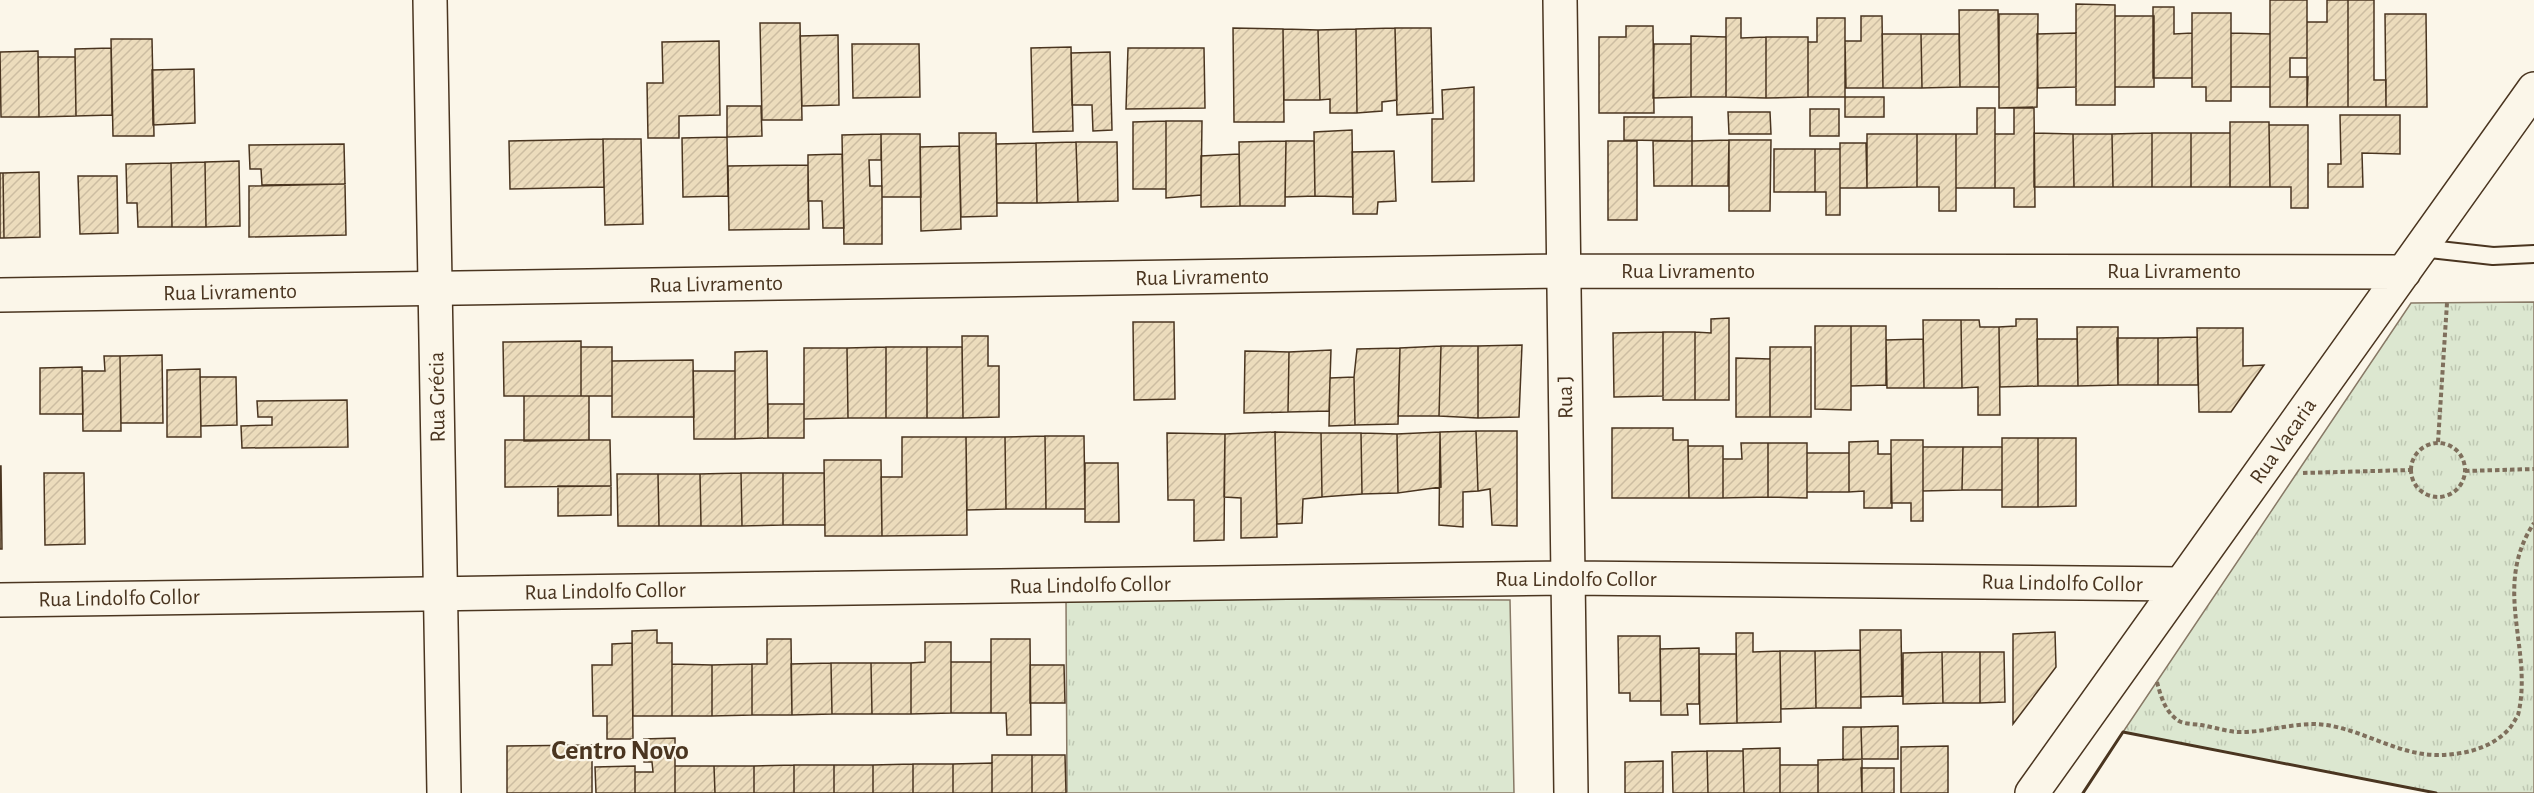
<svg xmlns="http://www.w3.org/2000/svg" width="2534" height="793" font-family="'Alegreya Sans',sans-serif">
<style>
.grass{fill:url(#grass-tufts);stroke:#887966;stroke-width:1.5}
.building{fill:url(#building-hatch);stroke:#4a3520;stroke-width:1.5}
.lines{fill:none;stroke-linecap:round;stroke-linejoin:round}
.lane-casing{stroke:#4a3520;stroke-width:20}
.street-casing{stroke:#4a3520;stroke-width:36}
.secondary-casing{stroke:#4a3520;stroke-width:36}
.path{stroke:#7f6f5c;stroke-width:4;stroke-dasharray:4.5 3;stroke-linecap:butt}
.lane{stroke:#fbf6e9;stroke-width:16}
.street{stroke:#fbf6e9;stroke-width:33}
.secondary{stroke:#fbf6e9;stroke-width:33}
.wall{stroke:#4a3520;stroke-width:3}
.labels{text-anchor:middle;dominant-baseline:central;stroke-width:4.5;stroke-linejoin:round;paint-order:stroke}
.street-label{font-size:22px;fill:#4a3520;stroke:#fbf6e9}
.district-label{font-size:28px;font-weight:bold;fill:#4a3520;stroke:#fbf6e9}
</style>
<defs>
<pattern id="grass-tufts" width="24" height="20" patternUnits="userSpaceOnUse" patternTransform="scale(1.5)"><rect width="24" height="20" fill="#dce7d0"/><path d="M3 7l-1-3M5 7V3M7 7l1-3M15 17l-1-3M17 17v-4M19 17l1-3" fill="none" stroke="#bec7b2"/></pattern>
<pattern id="building-hatch" width="6" height="6" patternUnits="userSpaceOnUse" patternTransform="scale(1.5)"><rect width="6" height="6" fill="#ecdcbc"/><path d="M-1 1l2-2M0 6l6-6M5 7l2-2" fill="none" stroke="#ccbda1"/></pattern>
</defs>
<rect width="100%" height="100%" fill="#fbf6e9"/>
<path class="grass" d="M2534,302v491h-98l-313,-61 288,-429z
M1066,598l444,2 4,193h-447z"/>
<path class="building" d="M2270,0h37v58h-17v19h18l-1,30h-37z
M2327,0h21v107h-41v-85h20z
M2348,0h26v80h12v27h-38z
M2076,4l39,1v100h-39z
M2153,7h21v27l18,-1v45h-39z
M1959,10h39l1,77h-39z
M2192,13h39v88h-25v-14h-14z
M1999,14h39l-1,93 -38,1z
M2385,14h41l1,93h-41z
M1861,16h21l1,72h-37l-1,-47h16z
M2115,16h39v71h-39z
M1726,18h15v20l25,-1v61l-40,-1z
M1817,18h28v79h-37v-55h9z
M760,23h40l2,97h-40z
M1626,26h27l1,87h-55v-76h27z
M1233,28l50,1 1,93h-50z
M1395,28h36l2,85 -36,2z
M1395,28l2,72 -15,2v9l-25,2 -1,-84z
M1283,29l35,1 2,70h-36z
M1356,29l1,84h-27v-14l-10,1 -2,-70z
M2076,33v54l-38,1 -1,-54z
M2231,33l39,1v53h-39z
M1882,34h39l1,54h-39z
M1921,34h38l1,53 -38,1z
M838,35l1,70 -37,1 -2,-70z
M1691,36l35,1v60h-35z
M1766,37h42v60l-42,1z
M111,39h41l2,97h-41z
M719,41l1,74 -41,1v22h-31l-1,-55h16l-1,-41z
M852,44h67l1,53 -67,1z
M1654,44h37v53l-38,1z
M1071,47l2,84 -40,1 -2,-84z
M111,48l1,67 -36,1 -1,-67z
M1128,48h76l1,60 -79,1z
M38,51l1,66h-38l-1,-65z
M1110,52l2,78 -19,1 -1,-26h-20l-1,-52z
M38,57h37l1,59 -37,1z
M194,69l1,54 -42,2 -1,-55z
M1474,87v94l-42,1v-63h11l-1,-29z
M1845,97h39v20h-39z
M727,106h34l1,30 -35,1z
M1977,108h18v80h-39v-54h21z
M2014,108h20l1,99h-21v-19h-19v-54h19z
M1810,109h29v27h-29z
M1728,112h42l1,22h-42z
M2340,115h60v39l-38,-1 1,34h-35v-23h13z
M1624,117h68v24l-68,-1z
M1166,121v68h-33v-67z
M1166,121h36l-1,74 -35,3z
M2230,122h39l1,65h-40z
M2269,125h39v83h-17v-21h-21z
M1352,130l1,67 -38,-1 -1,-64z
M959,133h37l1,83 -36,1z
M2034,133l39,1 1,53h-40z
M2152,133h39v54h-39z
M2152,133v54h-39l-1,-53z
M2191,133h39v54h-39z
M881,134h39l1,63h-39z
M881,134v26h-12l1,26h12v58h-38l-2,-109z
M1867,134h50v53l-50,1z
M1917,134h39v77h-17v-24h-22z
M2073,134h39l1,53h-39z
M727,137l1,59 -45,1 -1,-59z
M603,139h38l2,85 -38,1z
M603,139l1,48 -94,2 -1,-48z
M1729,140l-1,46h-36v-45z
M1729,140h42l-1,71h-41z
M1286,141l-1,65h-45l-1,-64z
M1286,141h28l1,55 -30,1z
M1608,141h29v79h-29z
M1653,141h39v45h-38z
M1076,142l2,60 -41,1 -1,-60z
M1076,142h41l1,59 -40,1z
M1036,143l1,60h-40l-1,-59z
M1840,143h26l1,45h-27z
M344,144l1,40 -83,1 -1,-16h-11l-1,-24z
M959,146l2,83 -40,2 -1,-84z
M1774,149h41v43h-41z
M1815,149h25v66h-14v-23h-11z
M1394,151l2,50 -18,1 -1,12h-24l-1,-62z
M842,154l2,74h-21l-1,-27h-14v-46z
M1239,154l1,52 -39,1v-51z
M239,161l1,65 -34,1 -1,-65z
M205,162l1,65h-34l-1,-64z
M171,163l1,64h-34l-1,-24h-10l-1,-39z
M808,165l1,64 -80,1 -1,-64z
M39,172l1,65 -36,1 -1,-65z
M0,173h3l1,65h-4z
M78,176h39l1,57 -38,1z
M345,184l1,51 -97,2v-51z
M1729,318v82h-34v-68l16,1v-14z
M2016,319h21l1,67 -38,1 -1,-60 17,-1z
M1923,320h38l1,68h-38z
M1961,320h18l1,7h19l1,88h-22v-28l-16,1z
M1133,322h41l1,77 -41,1z
M1815,326h36v84l-36,-1z
M1851,326h35v59l-35,1z
M2077,327h41v58l-40,1z
M2197,328h46v38l21,-1 -33,47h-32z
M1663,332h32v68h-32z
M1663,332v64l-49,1 -1,-64z
M962,336h26v30h11v51l-36,1z
M2197,337l1,48h-40v-47z
M2117,338h41v47h-40z
M1923,339l1,49h-37l-1,-48z
M2037,339h40l1,47h-40z
M581,341v55h-77l-1,-54z
M1522,345l-3,72 -41,1v-72z
M1441,346l-2,70h-41l2,-68z
M1441,346h37v72l-39,-2z
M581,347h31v49h-31z
M886,347h41v71h-41z
M886,347v71h-38l-1,-70z
M927,347h35l1,71h-36z
M1770,347h41v70h-41z
M804,348h43l1,70 -44,1z
M1400,348l-2,76 -43,1 -1,-48 3,-28z
M1331,350l-2,61 -41,1 1,-60z
M767,351l1,87 -33,1v-87z
M1245,351l44,1 -1,60 -44,1z
M162,355l1,68h-42l-1,-67z
M104,356h16l1,75h-38l-1,-60h23z
M1736,358l34,1v58h-34z
M693,360l1,57h-82v-56z
M82,367l1,47h-43v-46z
M200,369l1,68h-34v-67z
M693,371h42v68h-41z
M200,377h36l1,48 -36,1z
M1354,377l1,48 -26,1 1,-48z
M524,396h65v44l-65,1z
M347,400l1,47 -106,1 -1,-22 31,-1v-8h-14l-1,-16z
M768,404h36v34h-36z
M1612,428h61v12h15l1,58h-77z
M1476,431l2,60 -15,1v35l-24,-2 1,-93z
M1476,431h41v95l-25,-1 -2,-36 -12,2z
M1275,432l2,105 -36,1v-40l-17,-1 1,-63z
M1275,432l46,1 1,64 -19,2 -1,24 -25,1z
M1440,432l1,55 -43,6 -1,-59z
M1167,433l58,1 -1,106 -30,1v-41h-26z
M1321,433h40l1,61 -40,3z
M1361,433l36,1 1,59 -36,1z
M1045,436h39l1,73h-39z
M1045,436l1,73h-40l-1,-72z
M902,437h64l1,98 -85,1 -1,-59h21z
M966,437h39l1,72 -39,1z
M2002,438h36v69h-36z
M2038,438h38v68l-38,1z
M505,440h105l1,46 -106,1z
M1891,440h32v81h-12v-18h-20z
M1878,441v13h13l1,54h-28v-17l-15,1v-50z
M1741,443h27v54l-45,1v-39h19z
M1768,443h39v55l-39,-1z
M1688,446h35v52h-34z
M1923,447h40l-1,43 -39,1z
M1963,447h39v43h-40z
M1807,453h42v39h-42z
M824,460h57l1,76h-57z
M1085,463h33l1,59h-34z
M0,466h1l1,83h-2z
M44,473h40l1,71 -40,1z
M741,473l1,53h-41l-1,-52z
M741,473h42v52l-41,1z
M783,473h41l1,52h-42z
M617,474h41l1,52h-41z
M658,474h42l1,52h-42z
M558,486h53v29l-53,1z
M657,630v13h15v73h-39l-1,-85z
M1860,630h41l1,66 -41,1z
M2055,632l1,35 -43,57v-90z
M1736,633h17v19l27,-1 1,71 -44,1z
M1618,636h42l1,65h-31v-8h-11z
M767,639h24l1,76h-40v-51h15z
M991,639h39l1,96h-24l-1,-22h-15z
M925,642h26v71l-40,1v-51l14,-1z
M632,643l1,96h-26v-23h-14l-1,-51h20v-21z
M1699,648v56h-12l1,11h-27l-1,-66z
M1860,650l1,58h-45l-1,-57z
M1780,651h35l1,57 -35,1z
M1942,652l1,51 -40,1v-51z
M1942,652h38v51h-37z
M1980,652h24l1,50 -25,1z
M1699,654h37l1,69 -37,1z
M951,662h40v51h-40z
M831,663h40l1,51h-40z
M831,663l1,51 -40,1 -1,-51z
M871,663h40v51h-39z
M672,664l40,1v51h-40z
M752,664v51l-40,1v-51z
M1030,665h34l1,38h-35z
M1898,726v33h-36l-1,-32z
M1843,727h18l1,32 -19,1z
M675,738v55h-40v-21h18l-1,-10h-8v-23z
M592,745v48h-85v-47z
M1948,746v47h-47v-46z
M1780,748v45h-36l-1,-44z
M1707,751l1,42h-35l-1,-41z
M1707,751h36l1,42h-36z
M992,755h40v38h-40z
M1032,755h33l1,38h-34z
M1862,759v34h-44v-33z
M1663,761v32h-38v-31z
M992,763v30h-39v-29z
M913,764h40v29h-40z
M913,764v29h-40v-28z
M794,765h40v28h-40z
M794,765v28h-40v-27z
M834,765h39v28h-39z
M1780,765h38v28h-38z
M635,766v27h-39l-1,-26z
M675,766h39l1,27h-40z
M714,766h40v27h-39z
M1861,768h33v25h-32z"/>
<g class="lines">
<defs>
<path id="lane" d="M2421,248l72,8 41,-2"/>
<path id="street" d="M1560,0l11,793
M0,295l1564,-24 840,1
M0,600l1568,-22 613,6
M2032,793l502,-704"/>
<path id="secondary" d="M430,0l14,793"/>
</defs>
<use href="#lane" class="lane-casing"/>
<use href="#street" class="street-casing"/>
<use href="#secondary" class="secondary-casing"/>
<path class="path" d="M2438,442l9,-139
M2411 470a27 27 0 1 1 54 0a27 27 0 1 1-54 0Z
M2465,471l69,-2
M2303,473l107,-3
M2157,682c4,15 8,30 22,39 5,3 15,3 22,4 12,2 24,6 36,7 25,1 51,-8 77,-8 44,1 83,33 128,31 24,-1 49,-7 66,-25 4,-4 7,-10 10,-15 16,-65 -27,-127 16,-192"/>
<use href="#lane" class="lane"/>
<use href="#street" class="street"/>
<use href="#secondary" class="secondary"/>
<path class="wall" d="M2083,793l40,-61 313,61"/>
</g>
<g class="labels">
<g class="street-label">
<text x="1688" y="271">Rua Livramento</text>
<text x="2174" y="271">Rua Livramento</text>
<text transform="translate(1202 277) rotate(-1)">Rua Livramento</text>
<text transform="translate(716 284) rotate(-1)">Rua Livramento</text>
<text transform="translate(230 292) rotate(-1)">Rua Livramento</text>
<text transform="translate(437 397) rotate(-91)">Rua Grécia</text>
<text transform="translate(1565 397) rotate(-91)">Rua J</text>
<text transform="translate(2283 441) rotate(-55)">Rua Vacaria</text>
<text x="1576" y="579">Rua Lindolfo Collor</text>
<text transform="translate(2062 583) rotate(1)">Rua Lindolfo Collor</text>
<text transform="translate(1090 585) rotate(-1)">Rua Lindolfo Collor</text>
<text transform="translate(605 591) rotate(-1)">Rua Lindolfo Collor</text>
<text transform="translate(119 598) rotate(-1)">Rua Lindolfo Collor</text>
</g>
<g class="district-label">
<text x="620" y="751">Centro Novo</text>
</g>
</g>
</svg>
